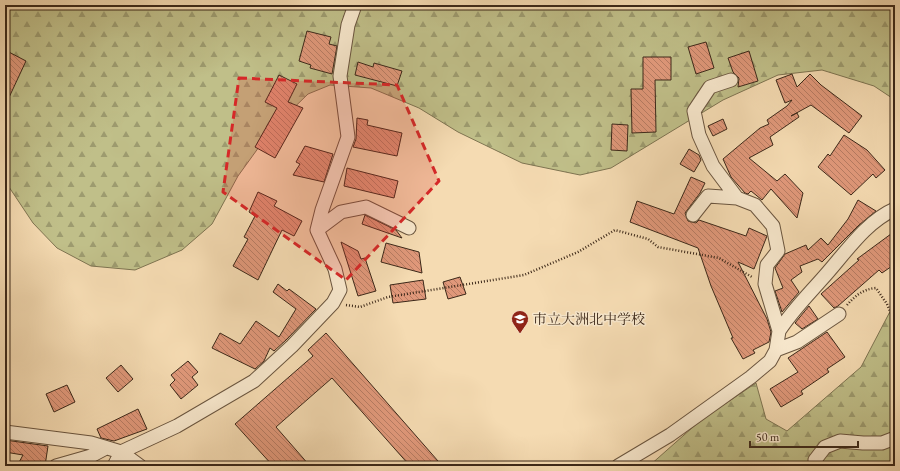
<svg xmlns="http://www.w3.org/2000/svg" width="900" height="471" font-family="'EB Garamond','Noto Serif JP',serif">
<style>
.forest{fill:url(#forest-firs);stroke:#7e7451}
.building{fill:url(#building-back-hatch);stroke:#3c2819}
.lines{fill:none;stroke-linecap:round;stroke-linejoin:round}
.minor-casing{stroke:#6a553f;stroke-width:15}
.path{stroke:#3c2819;stroke-width:2.5;stroke-dasharray:1 2;stroke-linecap:butt}
.minor{stroke:#f8e8cd;stroke-width:13}
.marked{fill:#d62828;fill-opacity:0.2;stroke:#d62828;stroke-width:3;stroke-dasharray:8 5;stroke-linejoin:round}
.labels{text-anchor:middle;dominant-baseline:central;stroke-width:3;stroke-linejoin:round;paint-order:stroke}
.poi-label{font-size:14px;fill:#3c2819;stroke:#f8e8cd;text-anchor:start}
</style>
<defs>
<pattern id="forest-firs" width="22" height="20" patternUnits="userSpaceOnUse"><rect width="22" height="20" fill="#c0bf89"/><path d="M5 1l3.5 6h-7zM16 11l3.5 6h-7z" fill="#9d9b6f"/></pattern>
<pattern id="building-back-hatch" width="6" height="6" patternUnits="userSpaceOnUse"><rect width="6" height="6" fill="#e0987a"/><path d="M-1 5l2 2M0 0l6 6M5-1l2 2" fill="none" stroke="#b77c63"/></pattern>
</defs>
<rect width="100%" height="100%" fill="#f5dbb2"/>
<filter id="stains"><feTurbulence type="fractalNoise" baseFrequency=".005" numOctaves="4"/><feColorMatrix values="0 0 0 0 .2 0 0 0 0 .09 0 0 0 0 .02 0 0 0 .5 -.17"/></filter>
<radialGradient id="worn" r=".72"><stop offset=".6" stop-color="#630" stop-opacity="0"/><stop offset="1" stop-color="#630" stop-opacity=".3"/></radialGradient>
<path class="forest" d="M5,5h890v95l-21,-14 -52,-16 -44,5 -55,25 -112,68 -31,7 -58,-12 -64,-31 -39,-24 -48,-20 -41,-3 -22,9 -36,35 -34,47 -26,48 -30,26 -47,20 -44,-4 -34,-18 -24,-25 -28,-42z
M895,302v164h-246l52,-46 55,-37 10,36 21,12 74,-64z"/>
<path class="building" d="M307,31l24,6 -2,7 8,2 -5,28 -22,-6 1,-3 -12,-4z
M706,42l8,26 -18,6 -8,-27z
M5,50l21,11 -21,45z
M749,51l9,30 -20,6 1,-9 -6,-6 -5,-14z
M643,57h28v23h-16l1,52 -24,1 -1,-44h12z
M358,62l15,5 1,-4 28,8 -5,15 -42,-11z
M792,74l5,13 13,-13 11,11 41,31 -13,17 -38,-28 -20,11 6,-3 2,4 -29,20 3,8 -24,13 28,23 8,-7 18,19 -6,25 -26,-29 -9,11 -11,-9 -3,3 -3,-1 -14,-16 -8,-18 37,-31 9,-4 -2,-4 20,-14 5,-6 -7,3 -9,-23z
M279,75l18,9 -9,18 15,6 -28,50 -20,-11 22,-39 -12,-6z
M357,118l11,2 -1,5 35,8 -5,23 -44,-9 3,-8z
M723,119l4,10 -14,7 -5,-10z
M612,124l16,1 -1,26 -16,-1z
M844,135l23,15 18,20 -9,8 -3,-4 -22,21 -33,-28 10,-13 2,2z
M305,146l28,8 -9,28 -31,-7 7,-11 -4,-2z
M689,149l10,6 2,5 -7,12 -14,-8z
M347,168l51,13 -4,17 -50,-12z
M691,177l14,6 -5,10 -15,20 3,8 8,2 3,-3 47,16 3,-8 18,8 -13,33 -16,-7 29,57 4,13 -2,10 -16,8 2,3 -12,6 -12,-21h2l-22,-52 -13,-38 -68,-26 7,-21 37,13z
M258,192l19,9 -3,5 28,15 -8,15 -12,-6 -24,50 -25,-14 15,-27 -4,-2 11,-21 -6,-4z
M858,200l18,11 -17,14 -37,37 -4,-3 -18,7 2,6 -11,8 8,12 -17,20 -7,-21 8,-3 -8,-20 10,-14 21,-9 2,5 13,-12 7,7 20,-26z
M365,215l31,15 6,8 -40,-14z
M895,231v33l-13,9 -3,-3 -41,36 -4,2 -13,-14 38,-34 -2,-1z
M341,242l17,9 3,8 4,-1 11,33 -18,5z
M386,243l33,9 3,21 -41,-11z
M460,277l6,17 -18,5 -5,-17z
M423,280l3,19 -33,4 -3,-18z
M278,284l9,7 2,-2 27,20 -30,31 -12,11 -4,-3 -6,13 -9,8 -43,-21 8,-15 20,11 16,-23 23,16 17,-28 -23,-17z
M809,306l9,13 -16,10 -7,-6z
M827,332l18,25 -18,12 2,3 -28,19 2,3 -22,13 -11,-18 28,-17 -10,-14z
M326,333l112,128 -6,5h-22l-78,-88 -56,49 34,39h-37l-38,-42 78,-68 -5,-6z
M188,361l10,11 -6,5 6,8 -17,14 -11,-14 5,-5 -4,-5z
M121,365l12,14 -15,13 -12,-14z
M67,385l8,17 -21,10 -8,-18z
M138,409l9,20 -33,12 -13,-3 -4,-9z
M5,440l43,6 -3,20h-28l6,-11 -18,-3z"/>
<g class="lines">
<defs>
<path id="minor" d="M693,215l15,-19 29,2
M317,230l24,-18 25,-5 43,21
M779,331c13,-20 28,-35 43,-52 22,-24 43,-57 73,-70
M776,350l21,-8 42,-28
M5,432l86,11 30,9 19,14
M56,466l35,-10 15,-8
M114,466l7,-14 56,-26 77,-45 38,-35 41,-43 7,-13 -5,-21 -18,-39 5,-20 26,-73 -8,-61 8,-51 7,-20
M618,466l52,-31 81,-58 19,-16 6,-11 3,-19 -14,-47 2,-19 11,-14 -5,-25 -18,-21 -18,-7 -24,-32 -14,-31 -5,-24 16,-24 21,-7
M817,466l-2,-6 10,-13 15,-6 23,2h19l13,-5"/>
</defs>
<use href="#minor" class="minor-casing"/>
<path class="path" d="M346,305l14,2 28,-10 136,-22 54,-23 37,-22 33,9 10,8 61,11 33,19
M847,305c8,-9 16,-16 29,-17l11,16 8,19"/>
<use href="#minor" class="minor"/>
</g>
<path class="marked" d="M239,78l158,7 42,96 -93,99 -123,-88z"/>
<defs>
<symbol id="school-pin" viewBox="-11 -11 22 30"><path d="M0 17L-7.5 6A9.5 9.5 0 1 1 7.5 6Z" fill="#8f2418" stroke="#f8e8cd"/><path d="M0-5L7-2L0 1L-7-2ZM-4 1L0 2.5L4 1V4Q0 6-4 4Z" fill="#fff"/></symbol>
</defs>
<g fill-rule="evenodd">
<use href="#school-pin" x="510" y="309" width="20" height="27"/>
</g>
<g class="labels">
<g class="poi-label">
<text x="533" y="319">市立大洲北中学校</text>
</g>
</g>
<rect width="900" height="471" fill="none" stroke="#f5dbb2" stroke-width="20"/>
<rect x="6" y="6" width="888" height="459" fill="none" stroke="#3c2819" stroke-width="2"/>
<rect x="10" y="10" width="880" height="451" fill="none" stroke="#3c2819"/>
<path d="M750 441v6h108v-6" fill="none" stroke="#3c2819" stroke-width="2"/>
<text x="756" y="441" font-size="12" fill="#3c2819" stroke="#f8e8cd" stroke-width="3" paint-order="stroke">50 m</text>
<rect width="100%" height="100%" filter="url(#stains)"/>
<rect width="100%" height="100%" fill="url(#worn)"/>
</svg>
